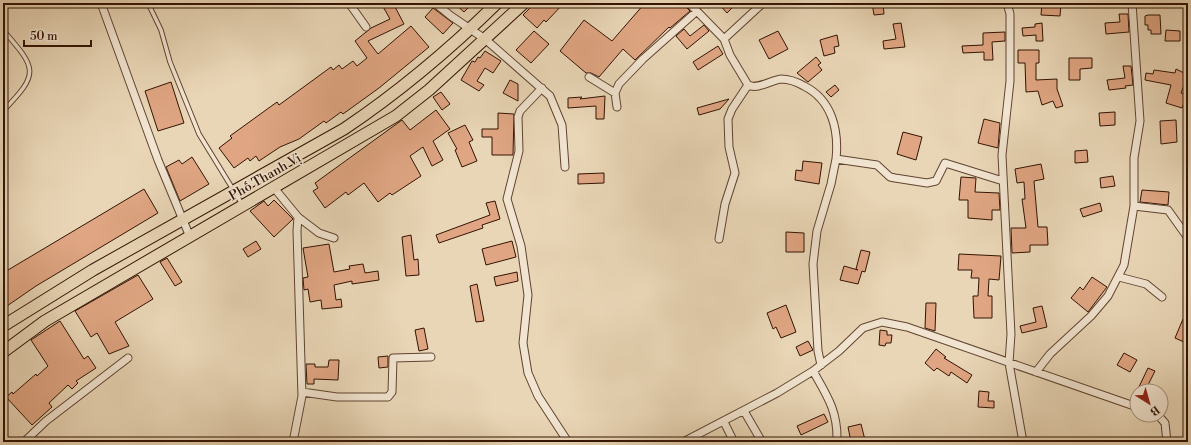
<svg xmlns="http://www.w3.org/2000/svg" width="1191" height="445" font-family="'Libre Bodoni',serif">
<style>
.building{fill:#e0a683;stroke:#321303}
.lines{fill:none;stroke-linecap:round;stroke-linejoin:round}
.lane-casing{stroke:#604430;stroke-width:5.5}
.street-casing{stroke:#604430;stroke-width:9}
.primary-casing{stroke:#321303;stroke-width:13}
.lane{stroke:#f1e4d0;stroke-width:3.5}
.street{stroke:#f1e4d0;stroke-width:7}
.primary{stroke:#e9d6b6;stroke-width:11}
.labels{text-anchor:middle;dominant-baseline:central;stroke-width:3;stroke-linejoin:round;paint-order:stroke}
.street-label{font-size:13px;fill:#321303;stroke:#f1e4d0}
</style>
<rect width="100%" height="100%" fill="#e9d6b6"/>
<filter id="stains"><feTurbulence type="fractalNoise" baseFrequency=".005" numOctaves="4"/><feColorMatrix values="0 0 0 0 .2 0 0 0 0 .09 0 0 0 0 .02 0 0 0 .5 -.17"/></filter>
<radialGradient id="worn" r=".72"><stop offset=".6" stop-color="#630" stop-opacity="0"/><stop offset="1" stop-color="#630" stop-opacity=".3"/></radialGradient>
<path class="building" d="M381,3h12l11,21 -36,17 10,13 33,-28 18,21 -50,41 -36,26 -2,-2 -15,11 -2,-2 -25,18 -19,8 -21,14 -3,-5 -6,5 -2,-3 -14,10 -15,-20 13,-10 -2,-2 47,-34 2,3 52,-38 2,3 6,-5 3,4 11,-8 4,5 10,-8 -12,-17 16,-13 19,-9z
M454,3h19l-9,9z
M535,3h29l-18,19 -2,-2 -7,8 -14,-13z
M645,3h37l8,8 -20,17 -1,-1 -34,33 -12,-11 -24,28 -8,-4h-5l-26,-22 24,-31 28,21z
M718,3h19l-10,10z
M872,3h11l1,11 -10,1z
M1042,3h19l-1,13 -19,-1z
M433,8l20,15 -10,11 -18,-17z
M1119,14h9l1,18 -23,2 -1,-11 15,-1z
M1148,15h12l1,19h-10v-4h-3v-5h-3v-9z
M901,23l4,24 -21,2 -1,-8 13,-2 -3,-15z
M1042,23l1,18h-7v-6l-13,1 -1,-8 13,-1v-3z
M704,25l5,6 -22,18 -11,-13 8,-7 6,7z
M1166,30l14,1v10h-15z
M534,31l15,13 -18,19 -15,-13z
M778,31l10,18 -19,10 -10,-19z
M1005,32v9l-13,1 1,18h-9v-8l-21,1 -1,-7 21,-1v-12z
M837,35l2,11 -5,1 1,6 -11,3 -4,-16z
M718,46l5,8 -25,16 -5,-8z
M1018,50h21v13h-3v17l21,-1v10l6,17 -7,2 -3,-7 -11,4 -4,-14 -12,1 -1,-29h-7z
M485,51l16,10 -8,12 -8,-5 -8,13 7,4 -5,6 -18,-11 11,-19 3,1 3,-5 2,1z
M816,57l5,6 -3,2 4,5 -14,12 -11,-9z
M1069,58h23v10l-12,1v11h-11z
M1123,66h8l2,19 -8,1 1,2 -17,2 -2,-10 18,-2z
M1176,69l12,6 -7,18 6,2 -5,13 -16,-5 5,-18 -26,-5 1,-7 7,1 1,-4 21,3z
M510,80l8,4v17l-15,-8z
M171,82l13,41 -26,8 -13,-40z
M835,85l4,5 -8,7 -5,-5z
M441,92l9,12 -8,6 -9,-13z
M605,96l-1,23h-8v-13l-28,2v-10l14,-1 -2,2z
M729,99l-9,10 -21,6 -2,-7z
M436,110l14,19 -17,12 10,19 -11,6 -9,-19 -13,9 11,20 -29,19 -2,-2 -12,9 -14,-19 -16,12 -2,-3 -21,16 -12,-17 5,-3 -3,-5 87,-63 8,10z
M1115,112v13l-15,1 -1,-13z
M498,113l16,1 -1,41h-21v-18h-10v-8h16z
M984,119l16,4 -2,25 -20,-5z
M1176,120l1,22 -16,2 -1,-23z
M465,125l8,15 -4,2 8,19 -15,6 -7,-17 2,-1 -9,-16z
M903,132l19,5 -6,23 -19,-6z
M1087,150l1,12 -13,1v-12z
M192,157l17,27 -29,17 -14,-34 13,-7 3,4z
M803,161l19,2 -3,21 -24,-4 1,-10 6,1z
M1041,164l3,15 -10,2 4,46h9l1,18h-18v7l-18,1 -1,-25h15l-4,-29h3l-1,-17 -7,1 -2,-14z
M604,173v10l-26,1v-10z
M1113,176l2,10 -14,2 -1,-10z
M961,177l15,1 -1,14 24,1 1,17h-8v10l-24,-2v-18h-9z
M144,189l14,24 -122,73 -29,20 -4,-6v-27z
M1142,190l27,2 -1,13 -28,-3z
M274,200l19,19 -19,18 -24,-26 14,-10 4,5z
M495,201l5,18 -18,6 1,3 -44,15 -3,-8 54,-20 -4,-12z
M1100,203l2,8 -19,6 -3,-8z
M786,232l18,1v19h-18z
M411,235l3,25 4,-1 1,16 -13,1 -4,-39z
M256,241l5,8 -13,8 -5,-8z
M512,241l4,16 -30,8 -4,-16z
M329,244l5,28 16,-3 -1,-3 14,-2 2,9 13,-2 1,9 -27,4v-3l-18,4 2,15 5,-1 1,8 -20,2 -1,-9 -11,2 -2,-13 -4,1 -1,-12 5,-1 -5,-29z
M861,250l9,2 -5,20 -3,-1 -4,13 -18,-4 4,-14 14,4 -2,-1z
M959,254l42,2 -2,24 -10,-1 -1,17h4v22h-18l-1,-22h5l1,-18h-8l1,-8h-14z
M167,258l15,24 -7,4 -15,-24z
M517,272l1,9 -22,5 -2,-9z
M138,275l15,24 -38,23 14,24 -20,8 -12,-21 -6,4 -16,-26z
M1092,277l15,10 -19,25 -17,-14 9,-11 3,3z
M477,284l7,37 -8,1 -6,-36z
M926,303h10l-1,28 -10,-3z
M786,305l10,27 -15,6 -5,-11 -3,2 -6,-16z
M1042,306l5,21 -25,6 -2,-7 16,-4 -3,-14z
M1183,319l5,2v12l-4,9 -9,-4z
M60,321l24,38 4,-3 8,12 -20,13 2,2 -6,6 -4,-4 -19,18 3,4 -20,18 -26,-28 6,-5 1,2 23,-20 1,2 11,-10 -17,-26z
M424,328l4,21 -9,2 -4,-21z
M880,330l7,1v4h5l-1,8h-5l-1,3 -6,-1z
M808,341l5,9 -13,6 -4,-9z
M936,349l10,8 -2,1 28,17 -5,8 -16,-11 -2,4 -12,-8 -3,3 -9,-8z
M1124,353l13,7 -7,12 -13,-7z
M388,356v11l-9,1 -1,-11z
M329,360h10l-1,20 -24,-1v5h-7l-1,-20h9v3h13z
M1148,368l7,3 -10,20h-8z
M979,391l10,1 -1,9h6v7l-16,-1z
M824,414l4,8 -27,13 -4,-9z
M861,424l4,16 -14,2 -3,-15z"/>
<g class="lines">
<defs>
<path id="lane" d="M148,3l13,27 9,32 29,72 43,70
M3,30c34,39 37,43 0,81"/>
<path id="street" d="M101,3l57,157 32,77
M349,3l17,24
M435,3l16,13 34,23 65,57 12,29 3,42
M689,3l35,36 6,16 18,30c10,5 23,-5 33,-6 8,0 16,3 23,7 28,14 35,44 32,73l41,6 13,12 5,1 32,5 9,-2 9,-18 58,18
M1007,3l3,11v67l-8,74 9,179 -2,29 14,79
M1132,3l8,118 -6,37v48
M724,39l39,-36
M589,77l26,16
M542,88l-22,23 -2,6 1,34 -12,48 14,47 7,49 -5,48 5,30 10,23 30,46
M617,107l-2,-14 4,-9 24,-25 54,-48
M275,189l23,28 -1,14 5,165 -9,46
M298,217l21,16 15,5
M719,239l6,-35 10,-31 -6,-26 -1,-28 4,-10 16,-24
M1119,277l27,7 16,13
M821,365l-3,-14 -5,-87 4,-33 14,-47 5,-25
M813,371c15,26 25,41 24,71
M1036,372l14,-18 41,-38 17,-20 16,-31 10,-59 34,4 20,28
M302,392l35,5h51l4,-5 1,-34 38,-1
M744,411l18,31
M1158,415l7,8 2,19
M724,422l10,20
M24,442l22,-21 82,-63
M683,442l94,-49 36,-22 26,-20 24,-23 19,-6 25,5 230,80"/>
<path id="primary" d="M3,326l90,-56 251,-141c55,-37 105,-79 153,-126
M3,352l42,-31 351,-205 33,-26 95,-87"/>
</defs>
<use href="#lane" class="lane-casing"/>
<use href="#street" class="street-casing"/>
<use href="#primary" class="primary-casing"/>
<use href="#lane" class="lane"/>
<use href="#street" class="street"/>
<use href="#primary" class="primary"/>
</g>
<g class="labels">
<g class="street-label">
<text transform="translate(265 177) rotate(-30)">Phố Thanh Vị</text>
</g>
</g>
<rect width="1191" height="445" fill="none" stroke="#e9d6b6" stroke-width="16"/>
<rect x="4" y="4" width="1183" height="437" fill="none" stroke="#321303" stroke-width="2"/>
<rect x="8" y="8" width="1175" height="429" fill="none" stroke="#321303"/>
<g transform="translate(1149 403) rotate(143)"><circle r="19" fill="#f1e4d0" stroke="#a5907e"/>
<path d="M0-3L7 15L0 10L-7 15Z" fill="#8f2418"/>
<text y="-6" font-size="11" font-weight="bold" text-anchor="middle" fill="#321303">B</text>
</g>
<path d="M24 40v6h67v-6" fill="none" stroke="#321303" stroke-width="2"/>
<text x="30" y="40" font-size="12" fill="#321303" stroke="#f1e4d0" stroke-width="3" paint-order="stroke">50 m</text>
<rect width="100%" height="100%" filter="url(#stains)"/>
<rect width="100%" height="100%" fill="url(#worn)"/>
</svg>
